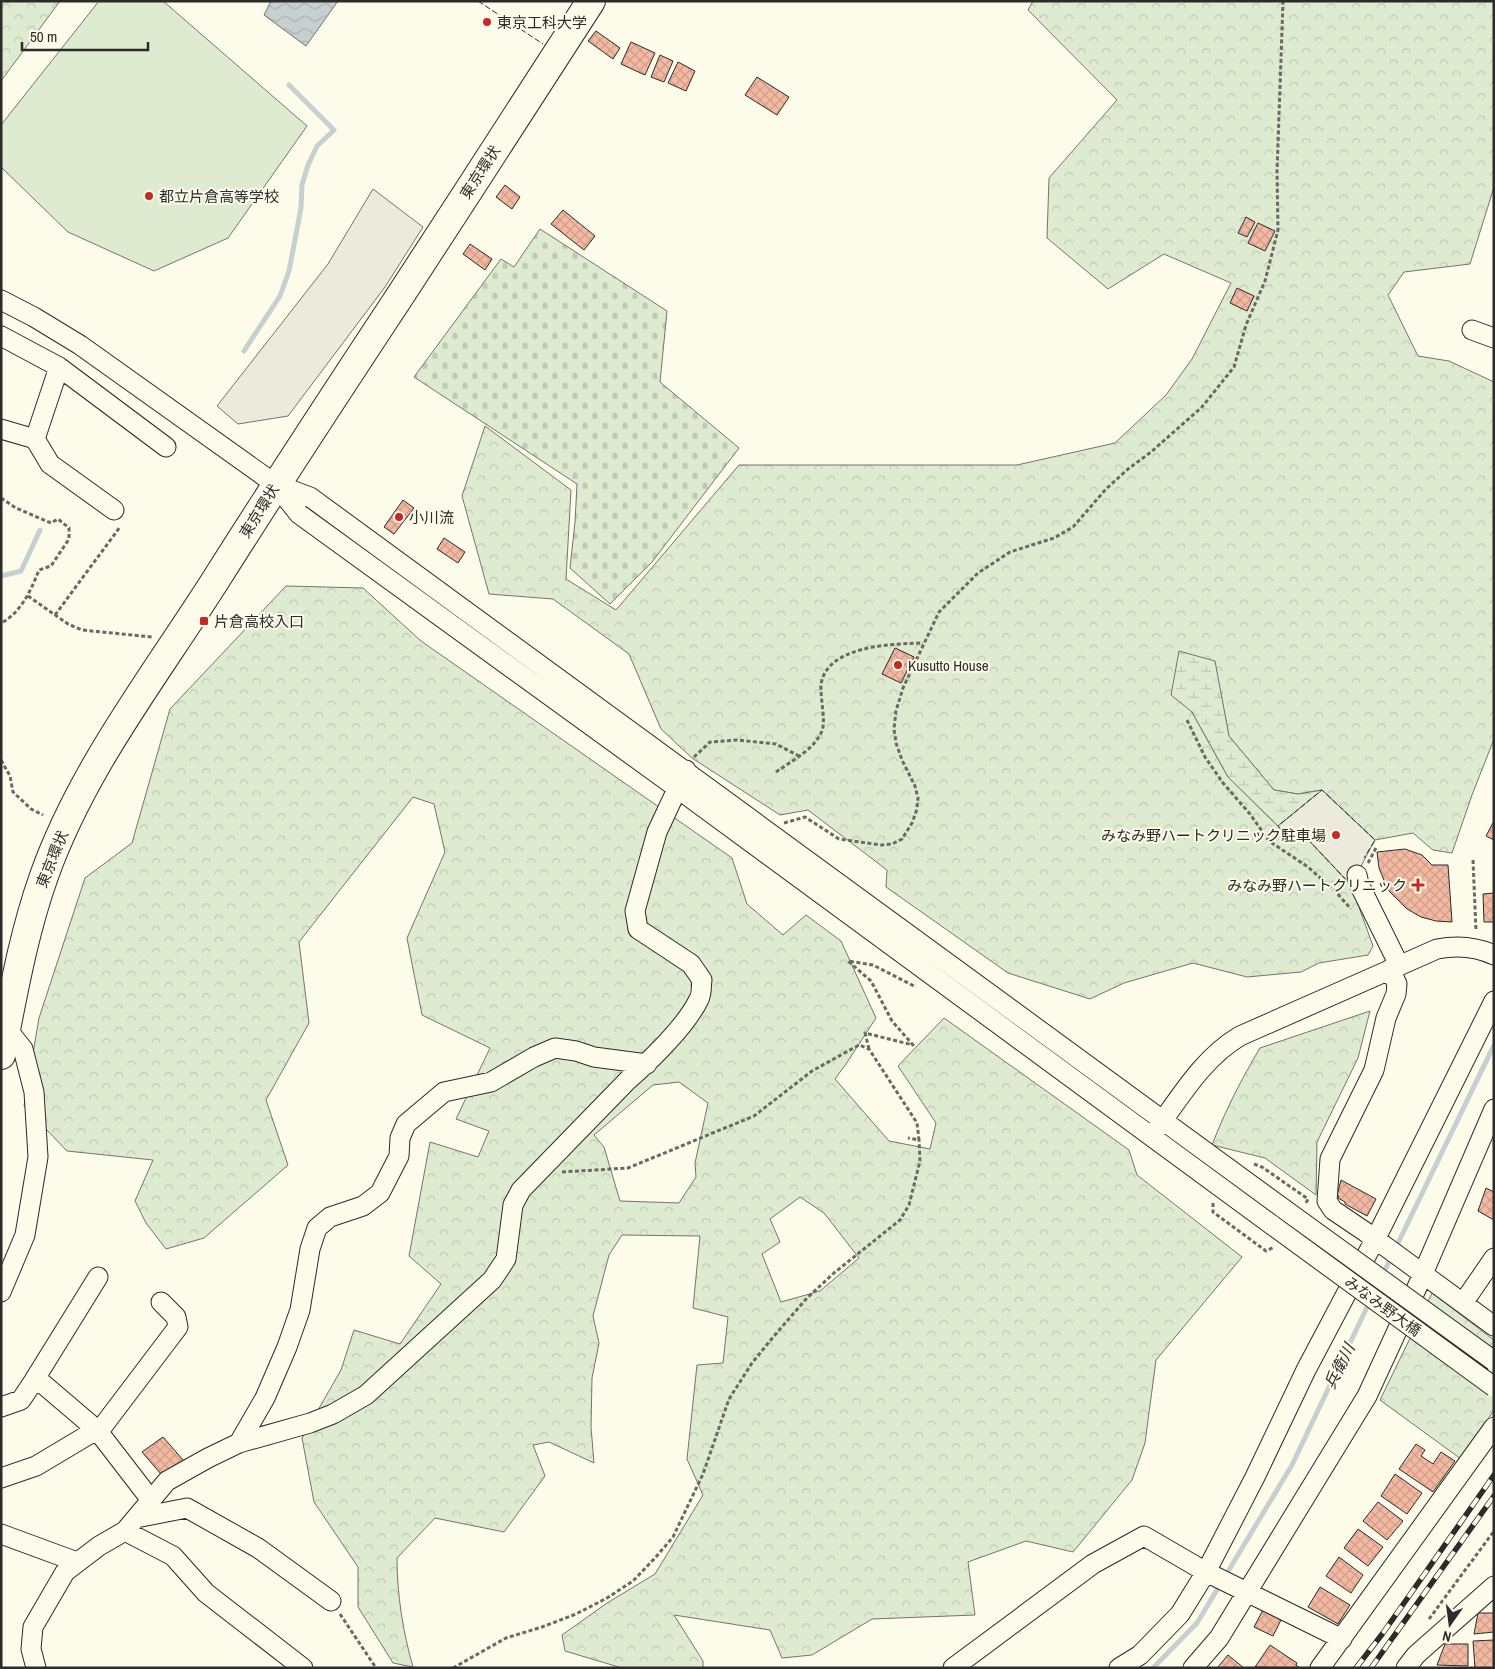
<svg xmlns="http://www.w3.org/2000/svg" width="1495" height="1669" font-family="'Archivo Narrow','Noto Sans JP',sans-serif">
<style>
.grass{fill:#deebd1;stroke:#74746e}
.forest{fill:url(#forest-crowns);stroke:#74746e;fill-rule:evenodd}
.wetland{fill:url(#wetland-marsh);stroke:#74746e}
.cemetery{fill:url(#cemetery-stones);stroke:#74746e}
.parking{fill:#eceadb;stroke:#74746e}
.water{fill:url(#water-waves);stroke:#74746e}
.lines{fill:none;stroke-linecap:round;stroke-linejoin:round}
.stream{stroke:#c7d0d0;stroke-width:5}
.building{fill:url(#building-cross-hatch);stroke:#2b2b2b}
.minor-casing{stroke:#2b2b2b;stroke-width:21}
.highway-casing{stroke:#2b2b2b;stroke-width:30}
.path{stroke:#6a6964;stroke-width:3;stroke-dasharray:4 2.5;stroke-linecap:butt}
.minor{stroke:#fdfbea;stroke-width:19}
.highway{stroke:#fdfbea;stroke-width:28}
.rail-casing{stroke:#2b2b2b;stroke-width:5.5}
.rail{stroke:#fdfbea;stroke-width:4;stroke-dasharray:11;stroke-linecap:butt}
.minor-bridge-casing{stroke:#2b2b2b;stroke-width:21;stroke-linecap:butt}
.minor-bridge{stroke:#fdfbea;stroke-width:19}
.fence{stroke:#2b2b2b;stroke-width:1;stroke-dasharray:6 2.5;stroke-linecap:butt}
.poi-dot{fill:#c62828;stroke:#fdfbea;stroke-width:2}
.labels{text-anchor:middle;dominant-baseline:central;stroke-width:4;stroke-linejoin:round;paint-order:stroke}
.poi-label{font-size:15px;fill:#2b2b2b;stroke:#fdfbea;text-anchor:start}
.street-label{font-size:15px;fill:#2b2b2b;stroke:#fdfbea}
.water-label{font-size:16px;font-style:italic;fill:#2b2b2b;stroke:#fdfbea}
</style>
<defs>
<pattern id="forest-crowns" width="20" height="18" patternUnits="userSpaceOnUse" patternTransform="scale(1.25)"><rect width="20" height="18" fill="#deebd1"/><path d="M2 6a3 3 0 1 1 6 0M12 15a3 3 0 1 1 6 0" fill="none" stroke="#bfcab4"/></pattern>
<pattern id="wetland-marsh" width="20" height="14" patternUnits="userSpaceOnUse" patternTransform="scale(1.25)"><rect width="20" height="14" fill="#deebd1"/><path d="M1 5h8M5 5V1M11 12h8M15 12V8" fill="none" stroke="#bfcab4"/></pattern>
<pattern id="cemetery-stones" width="16" height="16" patternUnits="userSpaceOnUse" patternTransform="scale(1.25)"><rect width="16" height="16" fill="#deebd1"/><path d="M2 7V4a2 2 0 0 1 4 0v3zM10 15v-3a2 2 0 0 1 4 0v3z" fill="#bfcab4"/></pattern>
<pattern id="water-waves" width="16" height="10" patternUnits="userSpaceOnUse" patternTransform="scale(1.25)"><rect width="16" height="10" fill="#c7d0d0"/><path d="M0 5q4-4 8 0t8 0" fill="none" stroke="#abb3b3"/></pattern>
<pattern id="building-cross-hatch" width="8" height="8" patternUnits="userSpaceOnUse" patternTransform="scale(1.25)"><rect width="8" height="8" fill="#f2b8a0"/><path d="M0 0l8 8M0 8l8-8" fill="none" stroke="#d09e8a"/></pattern>
</defs>
<rect width="100%" height="100%" fill="#fdfbea"/>
<path class="grass" d="M99,1h64l144,125 -79,112 -74,33 -86,-39 -67,-65v-42z"/>
<path class="forest" d="M1,1h59l-59,80z
M1033,1h461v186l-24,77 -66,8 -16,23 30,61 31,5 45,21v357l-22,56 -20,58 -19,-3 -20,-17 -38,7 -53,-50 -24,4 -24,-4 -45,-54 -15,-75 -22,51 36,65 62,61 10,-7 51,54 22,61 -5,9 -49,8 -18,9 -54,5 -54,-14 -69,20 -34,16 -82,-26 -122,-86 1,-17 -79,-60 -28,5 -88,-57 -31,-29 -32,-75 -76,-55 -64,-5 -27,-98 23,-70 86,64 -5,89 50,31 123,-145h278l98,-22 51,-48 26,-36 39,-76 -67,-29 -56,35 -61,-51 2,-60 68,-78 -89,-90z
M286,586l77,2 58,53 311,217 15,46 36,31 23,-20 35,26 35,77 -30,46 -11,15 54,62 41,8 6,-26 -38,-57 46,-48 185,132 8,25 105,82 -86,103 -11,83 -13,37 -59,72 -47,-11 -58,21 7,53 -103,4 -60,36 -30,3 -12,-28 -96,-15 29,46v7h-81l-57,-17 -3,-16 45,-32 48,-29 48,-79 -16,-36 10,-94 26,-2 5,-46 -35,-9 7,-72 -78,-1 -13,20 -16,61 6,27 -7,35 -1,49 3,36 -45,-21 -16,3 12,31 -41,56 -69,-14 -38,40c0,37 6,74 16,109l-20,-4 -35,-56v-40l-44,-65 -12,-64 39,-68 13,-40 46,14 41,-60 -32,-28 21,-114 48,15 11,-26 -33,-12 34,-71 -68,-33 -15,-77 38,-86 -11,-48 -21,-7 -114,145 10,81 -43,77 22,65 -84,73 -38,11 -20,-26 -11,-22 18,-41 -86,-9 -43,-45 15,-88 46,-140 47,-35 38,-134zM679,1082l29,21 -13,60 1,14 -17,26 -59,-2 -16,-54 -10,-12 59,-50zM800,1197l24,16 35,45 -39,33 -39,11 -19,-48 18,-12 -10,-23z
M1370,1011l-12,47 -41,84 -1,53 -51,-37 -53,-13c13,-34 29,-65 48,-97z
M1432,1293l62,47v70l-33,49 -81,-59z"/>
<path class="wetland" d="M1179,651l36,10 14,75 45,54 24,4 24,-4 -44,36 -50,-49 -36,-65 -21,-17z"/>
<path class="cemetery" d="M540,229l127,82 -7,71 79,66 -87,114 -42,42 -40,-36 5,-46 2,-38 -163,-107 87,-118 13,8z"/>
<path class="parking" d="M373,189l50,38 -38,60 -97,129 -50,8 -21,-18 111,-142z
M1322,790l53,50 -24,45 -51,-54 -10,8 -12,-13z"/>
<path class="water" d="M271,1h67l-32,45 -42,-31z"/>
<g class="lines">
<path class="stream" d="M244,351l36,-55 9,-25 12,-63 1,-23 6,-20 9,-19 17,-16 -45,-45
M1,576l20,-5 19,-41
M1383,1274l111,-229
M1153,1668l44,-45 95,-158 87,-183"/>
</g>
<path class="building" d="M596,31l24,17 -7,11 -25,-18z
M631,42l24,11 -10,22 -24,-11z
M660,55l13,6 -9,21 -13,-5z
M678,62l17,9 -9,20 -18,-8z
M757,77l32,20 -12,18 -32,-20z
M505,185l15,12 -8,12 -16,-12z
M563,210l32,26 -11,14 -33,-26z
M1246,217l9,5 -8,15 -9,-4z
M1258,223l17,8 -10,20 -17,-8z
M470,244l22,15 -7,11 -22,-16z
M1237,288l17,8 -7,15 -17,-8z
M403,500l11,8 -20,26 -10,-7z
M444,538l21,14 -7,11 -21,-14z
M895,648l19,9 -13,26 -19,-9z
M1494,821v19l-8,-4z
M1405,849l17,6 10,10h16l4,57 -16,-1 -15,-4 -14,-8 -19,-19 -9,-22 -2,-16z
M1494,893v29h-10l-1,-28z
M1341,1180l35,19 -9,17 -22,-12v-2l-7,-4 1,-2 -2,-1z
M1486,1188l8,4v28l-16,-9z
M163,1437l27,31 -23,13 -25,-29z
M1416,1444l9,6 -4,6 12,8 8,-12 14,9 -22,31 -34,-23z
M1395,1474l27,19 -15,21 -26,-18z
M1378,1502l25,19 -16,19 -24,-19z
M1358,1529l25,18 -15,19 -24,-18z
M1339,1557l24,18 -12,18 -25,-17z
M1320,1587l30,18 -12,19 -30,-17z
M1263,1610l18,10 -8,16 -19,-9z
M1478,1613h16v19l-20,2z
M1494,1640v28h-19l-2,-27z
M1445,1644h23v22l-31,-1z
M1270,1645l27,18 -1,2 4,3 -45,-1z
M1228,1655l16,13h-27z"/>
<g class="lines">
<defs>
<path id="minor" d="M1,300l33,17 46,28 195,139 35,13 974,712
M1472,330l22,8
M1,336l58,31 -24,72 -34,-10
M59,367l107,80
M35,439l15,25 64,46
M275,484l24,30 378,274 595,437
M1357,875l2,9 40,81
M1390,969l7,15 -1,10 -10,24 -12,52 -44,89 -3,42 6,9 34,23 127,93
M1156,1130c25,-34 47,-72 84,-94l197,-87c20,-4 38,-3 57,6
M1,1292l24,-57 13,-78 -4,-65 -11,-43 -16,-20
M1463,1303l31,-45
M33,1382l65,-105
M1,1407l20,-7 12,-18 10,2 54,46 54,70
M239,1443l26,-45 22,-51 13,-37 10,-61 7,-21 13,-11 33,-11 17,-13 19,-37 1,-18 6,-14 38,-32 47,-10 43,-25 21,-9 21,3 18,6 53,7
M1,1478l35,-12 67,-40 75,-99 -2,-10 -15,-15
M136,1518l51,-10 71,40 73,53
M125,1531l48,25 33,37 97,75
M1,1534l76,28
M36,1668l-5,-19 2,-22 32,-55 34,-26 26,-15 42,-50 41,-23 31,-15 71,-20 23,-9 33,-19 126,-115 14,-21 7,-54 8,-15 107,-110c22,-19 59,-55 71,-81 3,-5 2,-13 3,-19l-11,-16 -53,-35 -3,-18 22,-79 29,-62
M953,1668l140,-104 51,-28 62,36 136,67
M1119,1668l21,-13 40,-41 26,-42 49,-95 51,-107 75,-142 113,-227
M1193,1668l26,-30 148,-242 52,-113 75,-174
M1320,1668l174,-241
M1406,1668l10,-13 78,-69"/>
<path id="highway" d="M1,1055c12,-60 22,-120 43,-179 38,-107 110,-199 171,-295 60,-95 121,-188 183,-282 65,-99 128,-198 193,-298"/>
</defs>
<use href="#minor" class="minor-casing"/>
<use href="#highway" class="highway-casing"/>
<path class="path" d="M1,498l15,10 35,15 7,-4 11,9v11l-18,27 -12,4c-8,20 -18,43 -38,53
M28,596l40,28 14,6 70,7
M55,615l65,-88
M1187,720l18,37 18,26 27,31 19,27 39,26 28,25 15,17
M694,757l16,-15 27,-2 39,4 23,12
M1,760l9,16 3,16 18,17 12,6
M776,772c15,-11 38,-22 46,-41 4,-10 -2,-34 -1,-46 5,-40 72,-41 102,-42
M784,823l21,-6 34,22 42,6 11,-1 10,-5 10,-16 5,-14 1,-11 -3,-12 -13,-26 -6,-17 -2,-14 2,-18 7,-23 36,-76 39,-39 32,-21 44,-14 19,-11 33,-38 22,-20 23,-17 51,-45 32,-40 12,-42 19,-44 13,-51 -1,-58 6,-171
M1473,860l3,71
M1368,863l9,-17
M869,1049l-4,-16 48,12 -21,-24 -21,-40 -23,-20 25,4 43,22
M1254,1164l8,3 46,32 -3,6
M562,1172l66,-4 126,-52 58,-45 47,-26 10,4 48,74 2,17 -11,-2
M1213,1203v9l53,39 8,-4
M340,1614l36,54
M1429,1619l65,-88
M453,1668l53,-30 36,-11 34,-13 31,-16 26,-17 22,-23 18,-21 30,-63 26,-75 23,-36 22,-27 33,-38 27,-25 66,-53 9,-15 11,-44 -1,-21"/>
<use href="#minor" class="minor"/>
<use href="#highway" class="highway"/>
<defs>
<path id="rail" d="M1356,1668l27,-35 111,-158
M1371,1668l123,-172"/>
</defs>
<use href="#rail" class="rail-casing"/>
<use href="#rail" class="rail"/>
<defs>
<path id="minor-bridge" d="M1284,1209l210,152
M1272,1225l222,162"/>
</defs>
<use href="#minor-bridge" class="minor-bridge-casing"/>
<use href="#minor-bridge" class="minor-bridge"/>
<path class="fence" d="M478,1l65,43
M1353,884l-2,1 -51,-54 -10,8 -12,-13 44,-36 53,50 -11,18"/>
</g>
<g class="poi-dot">
<circle cx="487" cy="22" r="5"/>
<circle cx="149" cy="196" r="5"/>
<circle cx="399" cy="517" r="5"/>
<rect x="199" y="616" width="10" height="10" rx="2.5"/>
<circle cx="898" cy="665" r="5"/>
<circle cx="1336" cy="835" r="5"/>
<path d="M1415.5 877.5h5v5h5v5h-5v5h-5v-5h-5v-5h5z"/>
</g>
<g class="labels">
<g class="poi-label">
<text x="497" y="22">東京工科大学</text>
<text x="159" y="196">都立片倉高等学校</text>
<text x="409" y="517">小川流</text>
<text x="214" y="621">片倉高校入口</text>
<text x="908" y="665">Kusutto House</text>
<text x="1326" y="835" text-anchor="end">みなみ野ハートクリニック駐車場</text>
<text x="1407" y="885" text-anchor="end">みなみ野ハートクリニック</text>
</g>
<g class="street-label">
<text transform="translate(480 172) rotate(-57)">東京環状</text>
<text transform="translate(259 511) rotate(-58)">東京環状</text>
<text transform="translate(52 859) rotate(-68)">東京環状</text>
<text transform="translate(1383 1306) rotate(36)">みなみ野大橋</text>
</g>
<g class="water-label">
<text transform="translate(1339 1366) rotate(-64)">兵衛川</text>
</g>
</g>
<rect width="1495" height="1669" fill="none" stroke="#2b2b2b" stroke-width="5"/>
<g transform="translate(1450 1624) rotate(194)" stroke="#fdfbea" stroke-width="4" paint-order="stroke">
<path d="M0-4L9 19L0 12L-9 19Z" fill="#2b2b2b"/>
<text y="-8" font-size="14" font-weight="bold" text-anchor="middle" fill="#2b2b2b">N</text>
</g>
<path d="M22 42v8h126v-8" fill="none" stroke="#2b2b2b" stroke-width="2.5"/>
<text x="30" y="42" font-size="15" fill="#2b2b2b" stroke="#fdfbea" stroke-width="4" paint-order="stroke">50 m</text>
</svg>
